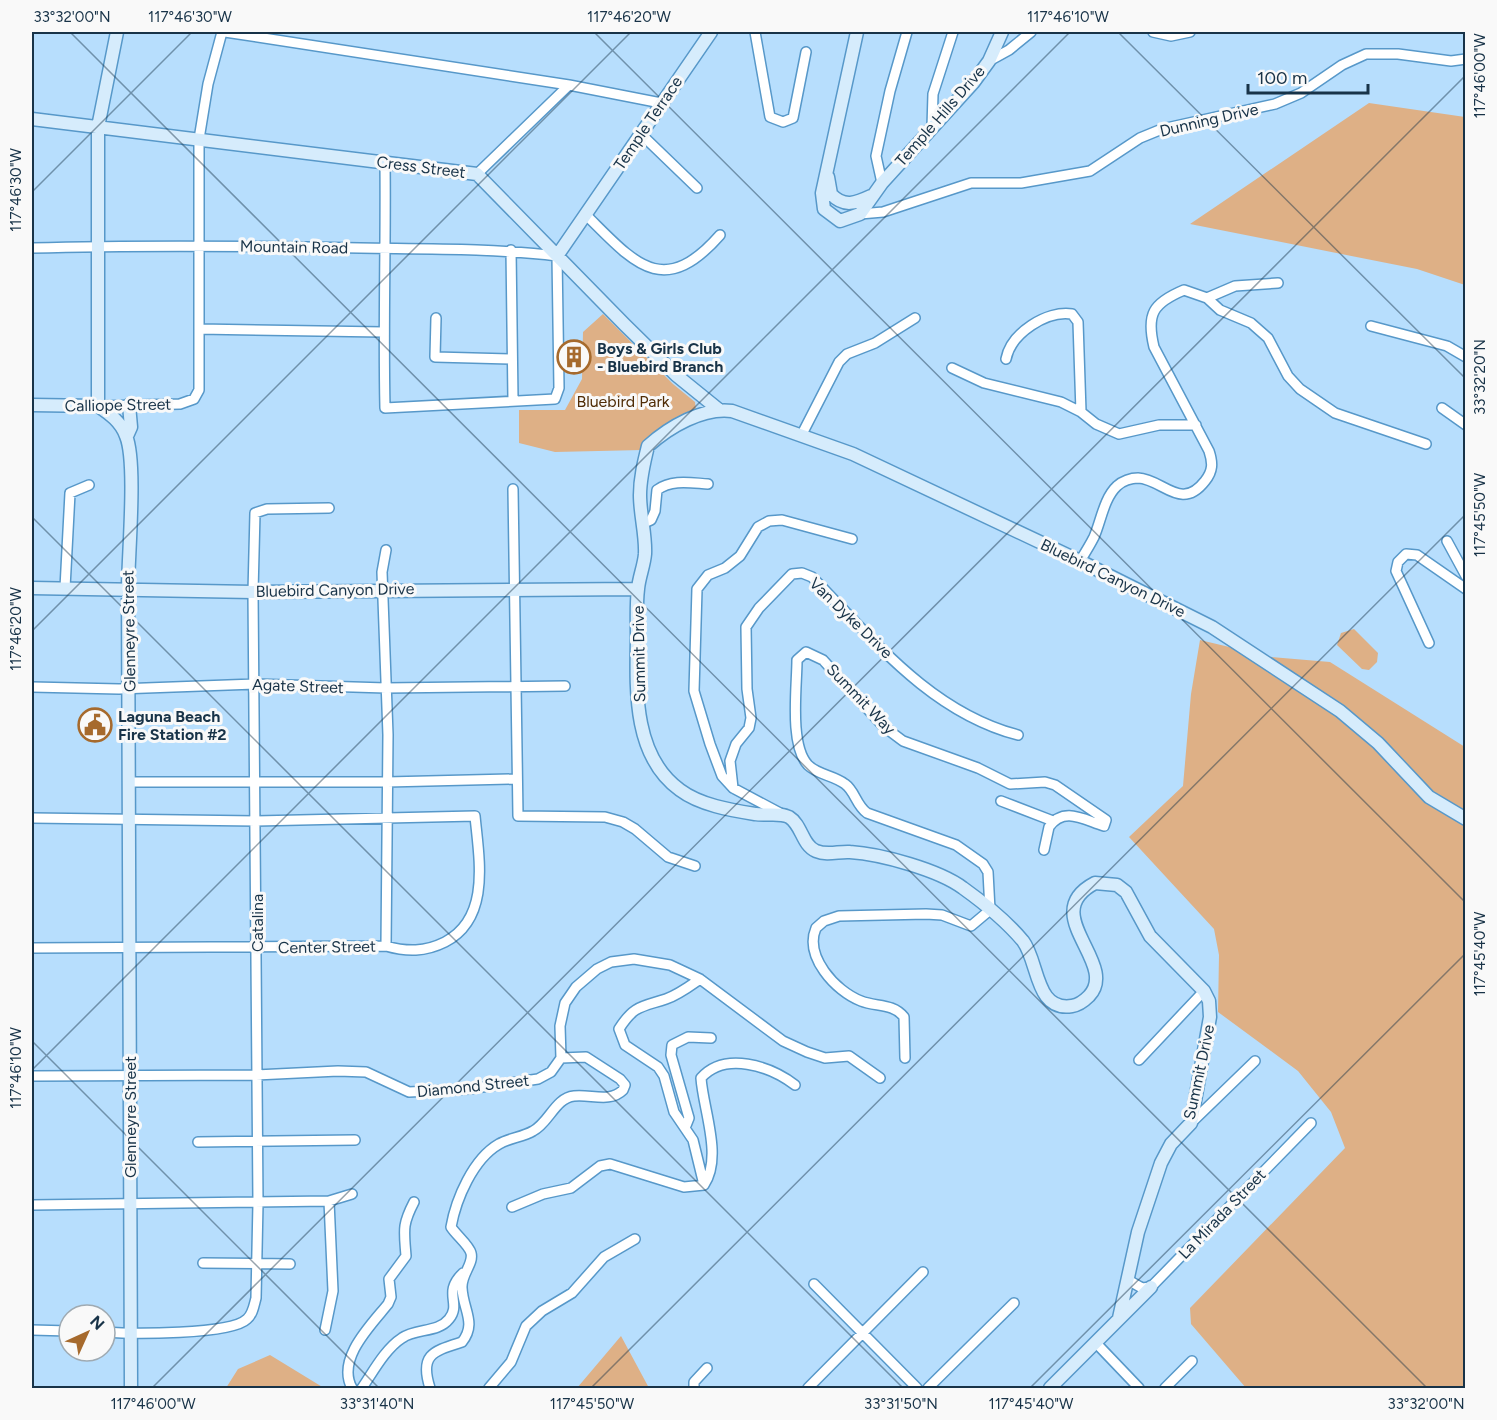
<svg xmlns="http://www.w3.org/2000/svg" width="1497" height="1420" font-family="Figtree,sans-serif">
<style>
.green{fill:#deb086}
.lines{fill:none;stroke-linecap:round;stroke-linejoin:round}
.street-casing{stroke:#5798c9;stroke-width:12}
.secondary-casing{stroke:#5798c9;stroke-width:15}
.street{stroke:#fff;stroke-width:9}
.secondary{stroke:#d6ecfc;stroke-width:12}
.ticks{fill:none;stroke:#183348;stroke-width:1.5;stroke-opacity:0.45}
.labels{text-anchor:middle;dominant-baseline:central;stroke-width:6;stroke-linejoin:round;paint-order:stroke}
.street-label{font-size:16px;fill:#183348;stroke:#f9f9f9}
.poi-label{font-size:16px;font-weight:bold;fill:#183348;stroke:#f9f9f9;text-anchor:start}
.park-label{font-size:16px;fill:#4f2c06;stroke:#f9f9f9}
.neatline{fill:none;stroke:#183348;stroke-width:2}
.ticks-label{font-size:15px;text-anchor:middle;fill:#183348}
</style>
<rect width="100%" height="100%" fill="#b7defd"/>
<path class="green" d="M1369,103l96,14v168l-48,-16 -227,-45z
M603,314l70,70 22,18 1,9 -54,39 -87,2 -36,-9v-33h46l17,-31 1,-47z
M1354,629l24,24 -1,9 -8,8 -7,-1 -25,-24 4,-12z
M1200,640l71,17 59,5 135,85v641h-219l-55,-64 -1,-16 155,-160 -14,-36 -33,-41 -80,-59 1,-57 -5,-26 -85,-92 54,-51 8,-92z
M621,1336l28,52h-72z
M270,1355l54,33h-98l12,-19z"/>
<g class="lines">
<defs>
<path id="street" d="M225,32l344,53 92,18
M755,32l15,85 13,5 10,-4 13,-66
M1153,32l18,4 19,-4
M989,61l20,-11 22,-18
M932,127l1,-33 20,-62
M641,134l56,54
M477,174l92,-89
M882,183l-6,-27 14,-65 17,-59
M585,214c48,47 77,87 135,21
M860,214l23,-2 88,-29h50l69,-12 50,-33 22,-9 113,-25 26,-11 41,-28 24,-11h32l53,7 15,-2
M32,248c109,-3 219,-2 328,0 66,1 131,0 197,8l2,132 -4,11 -170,9c-2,-82 1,-164 0,-246
M511,250l2,149
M1207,298l28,-12 43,-3
M436,318l-1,39 77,2
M1371,326l76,20 19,11
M199,329l184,3
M1006,359c5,-26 41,-49 66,-45l6,8 3,90
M952,368l32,15 77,19 20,10 15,12 23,10 40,-9h37
M98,406l82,-2 14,-5 5,-9v-251l9,-55 14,-52
M1442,408l24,17
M801,436l38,-74 8,-8 28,-11 40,-25
M513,489l5,327 87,1 18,5 12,7 33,28 27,9
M642,524l9,-4 4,-9 2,-21c15,-11 34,-7 51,-6
M1447,541l19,35
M1080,561c5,-8 10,-16 14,-24 7,-16 10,-39 23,-51 5,-5 14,-8 21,-8 25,1 43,34 67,3 8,-10 8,-18 4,-30l-55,-104c-8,-33 -1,-44 30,-57l23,8 13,12 31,13 17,15 20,38 12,13 35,24 91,31
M65,588l5,-95 19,-8
M1429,643l-33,-72 2,-9 8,-8 11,1 49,34
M32,687l87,2 136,-5 131,4 179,-2
M130,782h257l128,-3
M733,788l-3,-27 6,-17 13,-16 2,-10 -4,-29 -1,-62 13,-19 33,-34 10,-1 10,4c61,62 118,135 206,158
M1001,801l52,20
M780,813l-47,-25 -11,-12 -12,-32 -16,-53 3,-102 11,-14 17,-7 15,-12 18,-29 11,-6 13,-1 70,19
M32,818l224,3 219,-5c4,43 16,102 -30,126 -20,10 -38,10 -59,4l-354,2
M386,946l2,-211 -6,-163 4,-22
M700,979c-10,7 -22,16 -34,20 -24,8 -32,6 -47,30l6,16 33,22 6,9 10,36 19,28 11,45
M905,1058l-1,-41c-11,-14 -28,-10 -43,-16 -26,-10 -57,-45 -45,-73l8,-7 15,-5 87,-2 16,1 29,11 19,-16 -2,-38 -5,-8 -27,-19 -89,-32c-11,-8 -12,-22 -22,-29 -12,-9 -27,-9 -37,-19 -19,-20 -11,-79 -11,-105l9,-8 17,8 60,66 20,15 75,27 32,16 35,-2 10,3 51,35 -2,6c-20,-6 -40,-20 -55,1l-5,23
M1139,1060l65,-69
M32,1076l224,-1 82,-4 28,1 43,20 60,-3 69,-10 13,-7 10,-14 -1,-32 5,-23 11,-16 21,-18 14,-7 23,-3 36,6 30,14 83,62 24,11 18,6 24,-2 31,22
M1191,1123l64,-62
M685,1128l4,-10 -18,-63 1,-10 16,-8 23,1
M198,1142l157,-2
M704,1185c19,-28 -1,-76 -3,-107 24,-27 69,-12 94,7
M32,1205l297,-4 23,-7
M512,1207l31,-13 28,-6 29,-22 10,-2 74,23 20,-2
M203,1263l87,1
M1128,1280l14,8 9,-1 160,-164
M814,1284l103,104
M32,1330l37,1
M325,1330l8,-39 -4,-90
M105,1332c25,2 126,3 142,-13 6,-5 7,-14 9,-21l2,-95 -5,-611 2,-79 12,-4 62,-1
M1096,1343l43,45
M352,1388c-16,-29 19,-63 36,-84l3,-7 -2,-18 17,-23c-2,-26 -4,-31 8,-54
M362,1388c11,-16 23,-39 40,-50 14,-10 36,-5 47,-19 13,-16 -7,-26 14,-46
M430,1388c-11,-34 4,-37 32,-46 15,-19 1,-32 0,-54 -1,-14 12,-24 9,-35 -2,-8 -15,-18 -20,-26 5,-28 22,-68 48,-83 10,-6 24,-7 34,-13 16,-8 22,-33 41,-35 17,-2 36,7 49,-6l2,-5 -5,-6 -34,-22 -25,1
M489,1388l22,-26 15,-36 16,-15 30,-18 32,-36 31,-18
M694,1388v-6l13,-14
M808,1388l115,-116
M928,1388l86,-85
M1165,1388l27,-27"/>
<path id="secondary" d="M857,32l-35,161 2,16 16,12 20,-7 22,-31 91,-100 16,-22 13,-29
M32,119l445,55 148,151 51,50 42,34
M828,177l3,17c13,14 25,9 40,2
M557,256l154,-224
M32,405l66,1
M98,406c12,8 23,16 28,30 11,26 2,121 2,153l3,799
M98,406v-279l19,-95
M127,436l4,-9 -2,-22
M32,588l221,4 385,-3
M1119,1318l19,-86 23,-69 10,-19 20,-21 19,-106 -1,-16 -5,-10 -54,-55 -24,-44 -9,-7 -22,-2c-59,31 25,80 -6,113 -5,5 -10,9 -17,10 -37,6 -33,-44 -49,-65 -16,-19 -39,-38 -60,-53 -24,-18 -82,-34 -113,-36 -11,-1 -22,4 -34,-1 -14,-6 -14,-26 -27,-34 -9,-5 -24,-1 -34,-3 -25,-4 -55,-9 -75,-24 -47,-34 -44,-100 -43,-152 0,-16 -1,-33 1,-49 1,-12 6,-23 7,-35 1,-19 -5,-39 -5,-59 0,-17 4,-33 8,-49 21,-19 55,-39 84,-35l121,43 227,107 132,66 128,84 38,32 51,54 37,22
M1050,1388l101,-101"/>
</defs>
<use href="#street" class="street-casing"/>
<use href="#secondary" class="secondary-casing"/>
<use href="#street" class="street"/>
<use href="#secondary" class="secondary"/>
</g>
<path class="ticks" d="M70,32l1357,1356M594,32l872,871M1118,32l348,347M32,192l160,-160M32,517l871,871M32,631l599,-599M32,1041l347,347M32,1070l1038,-1038M152,1388l1314,-1313M591,1388l875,-874M1030,1388l436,-435"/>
<defs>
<symbol id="building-ring" viewBox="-11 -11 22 22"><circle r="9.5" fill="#f9f9f9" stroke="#a66a2d" stroke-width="1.5"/><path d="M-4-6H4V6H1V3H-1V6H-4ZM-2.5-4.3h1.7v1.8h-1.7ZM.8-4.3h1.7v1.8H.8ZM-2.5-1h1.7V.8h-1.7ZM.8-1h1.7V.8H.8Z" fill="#a66a2d"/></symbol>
<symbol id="civic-ring" viewBox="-11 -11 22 22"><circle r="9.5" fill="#f9f9f9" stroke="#a66a2d" stroke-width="1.5"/><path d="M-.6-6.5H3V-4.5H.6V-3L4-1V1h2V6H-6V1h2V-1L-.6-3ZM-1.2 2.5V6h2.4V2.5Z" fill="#a66a2d"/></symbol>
</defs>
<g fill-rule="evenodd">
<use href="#building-ring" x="555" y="338" width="38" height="38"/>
<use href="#civic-ring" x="76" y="706" width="38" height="38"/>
</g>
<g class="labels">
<g class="street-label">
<text transform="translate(940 116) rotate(-49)">Temple Hills Drive</text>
<text transform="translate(1209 120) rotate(-13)">Dunning Drive</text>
<text transform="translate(648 123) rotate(-56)">Temple Terrace</text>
<text transform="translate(421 167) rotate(7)">Cress Street</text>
<text transform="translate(294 247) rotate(1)">Mountain Road</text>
<text transform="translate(118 405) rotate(-1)">Calliope Street</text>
<text transform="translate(1113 578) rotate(26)">Bluebird Canyon Drive</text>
<text transform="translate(335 590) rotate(-1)">Bluebird Canyon Drive</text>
<text transform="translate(851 618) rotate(44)">Van Dyke Drive</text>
<text transform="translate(129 631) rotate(-91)">Glenneyre Street</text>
<text transform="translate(639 654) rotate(-91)">Summit Drive</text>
<text transform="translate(298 686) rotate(2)">Agate Street</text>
<text transform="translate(861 699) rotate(46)">Summit Way</text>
<text transform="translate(257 923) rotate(-90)">Catalina</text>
<text transform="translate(327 947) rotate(-1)">Center Street</text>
<text transform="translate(1199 1072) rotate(-78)">Summit Drive</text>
<text transform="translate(473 1086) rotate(-6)">Diamond Street</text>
<text transform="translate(130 1117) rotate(-90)">Glenneyre Street</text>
<text transform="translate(1222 1214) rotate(-46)">La Mirada Street</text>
</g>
<g class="poi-label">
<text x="597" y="348">Boys &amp; Girls Club<tspan x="597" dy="18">- Bluebird Branch</tspan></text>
<text x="118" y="716">Laguna Beach<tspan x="118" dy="18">Fire Station #2</tspan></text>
</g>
<g class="park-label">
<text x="623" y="401">Bluebird Park</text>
</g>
</g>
<rect width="1497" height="1420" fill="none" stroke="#f9f9f9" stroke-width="66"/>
<g transform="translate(87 1333) rotate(45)"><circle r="28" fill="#f9f9f9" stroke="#9faab2" stroke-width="1.5"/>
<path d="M0-4.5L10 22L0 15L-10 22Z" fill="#a66a2d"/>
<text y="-9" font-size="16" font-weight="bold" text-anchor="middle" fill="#183348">N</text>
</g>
<path d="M1248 84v9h120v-9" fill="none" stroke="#183348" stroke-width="3"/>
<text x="1257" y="84" font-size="18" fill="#183348" stroke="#f9f9f9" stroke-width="4.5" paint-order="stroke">100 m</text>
<rect x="33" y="33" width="1431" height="1354" class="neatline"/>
<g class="ticks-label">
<text x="72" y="22">33°32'00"N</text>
<text x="190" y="22">117°46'30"W</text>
<text x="629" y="22">117°46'20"W</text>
<text x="1068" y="22">117°46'10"W</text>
<text transform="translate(1480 76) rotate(-90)" y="5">117°46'00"W</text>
<text transform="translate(16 190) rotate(-90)" y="5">117°46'30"W</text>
<text transform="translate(1480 377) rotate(-90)" y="5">33°32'20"N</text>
<text transform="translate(1480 515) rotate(-90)" y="5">117°45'50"W</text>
<text transform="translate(16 629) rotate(-90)" y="5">117°46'20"W</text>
<text transform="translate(1480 954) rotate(-90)" y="5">117°45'40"W</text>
<text transform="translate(16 1068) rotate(-90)" y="5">117°46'10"W</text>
<text x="153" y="1409">117°46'00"W</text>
<text x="377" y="1409">33°31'40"N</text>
<text x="592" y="1409">117°45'50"W</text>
<text x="901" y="1409">33°31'50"N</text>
<text x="1031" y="1409">117°45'40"W</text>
<text x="1426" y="1409">33°32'00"N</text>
</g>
</svg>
